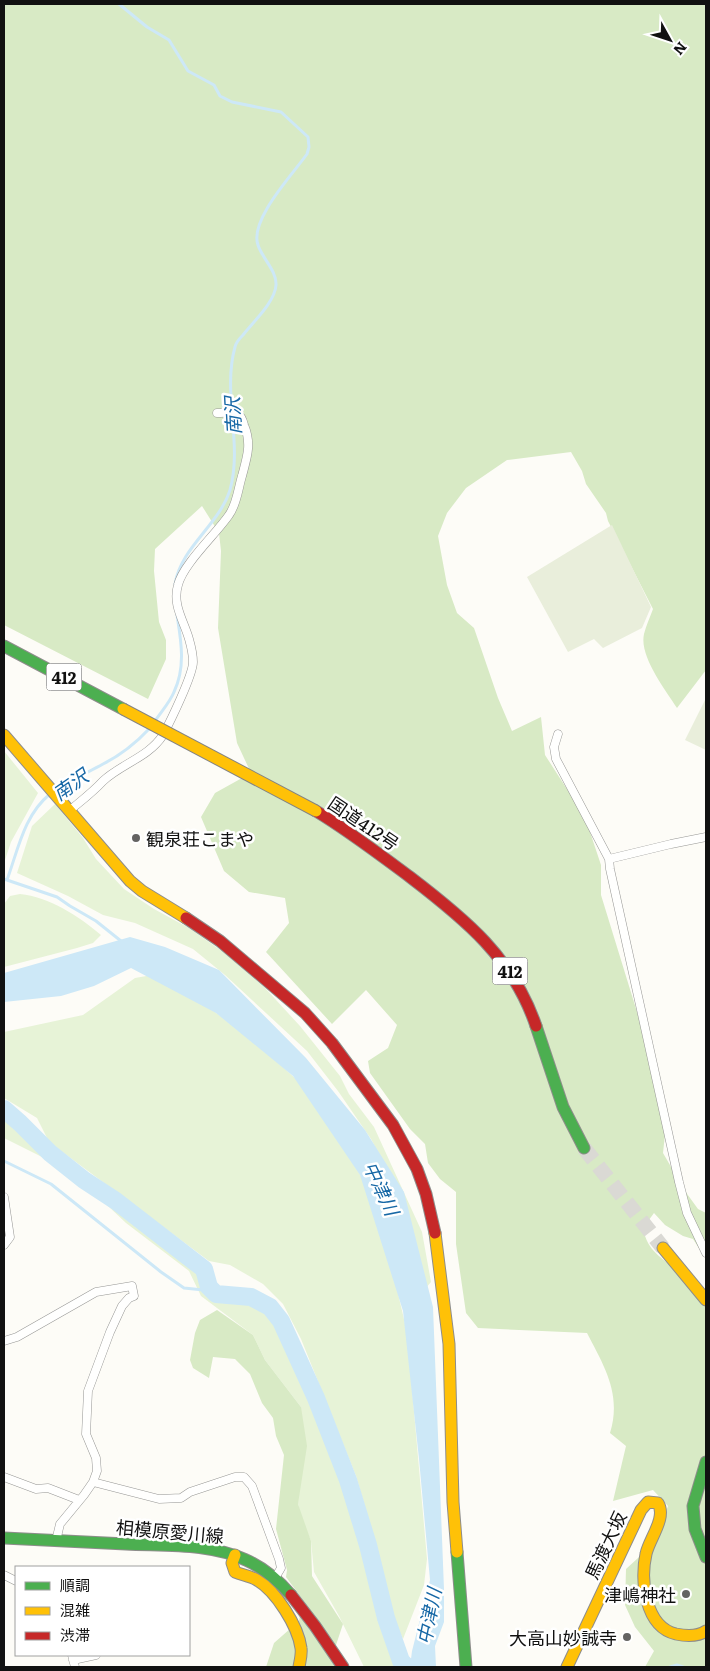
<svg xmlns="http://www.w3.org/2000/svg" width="710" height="1671" font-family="Literata,'Noto Sans JP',serif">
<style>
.green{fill:#e7f3d7}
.forest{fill:#d8eac5}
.cemetery{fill:#e9eedb}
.water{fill:#cde8f7}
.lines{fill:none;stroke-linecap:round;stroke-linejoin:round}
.stream{stroke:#cde8f7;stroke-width:3}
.river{stroke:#cde8f7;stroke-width:18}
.highway-tunnel{stroke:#dad9d4;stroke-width:15;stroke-dasharray:15 8;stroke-linecap:butt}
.street-casing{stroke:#979795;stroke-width:9}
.fast-casing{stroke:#8e8d8b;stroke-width:13}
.slow-casing{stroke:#8e8d8b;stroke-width:13}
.jam-casing{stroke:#8e8d8b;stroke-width:13}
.street{stroke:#fffffe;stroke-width:8}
.fast{stroke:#4caf50;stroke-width:11}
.slow{stroke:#ffc107;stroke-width:11}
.jam{stroke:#c62828;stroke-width:11}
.slow-bridge-casing{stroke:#858482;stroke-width:13;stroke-linecap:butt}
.slow-bridge{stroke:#ffc107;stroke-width:11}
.poi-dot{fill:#646362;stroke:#fff;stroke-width:2}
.labels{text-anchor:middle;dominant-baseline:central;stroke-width:5;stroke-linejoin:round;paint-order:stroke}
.shield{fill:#fff;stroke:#585858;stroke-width:1}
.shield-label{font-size:16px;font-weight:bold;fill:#111}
.street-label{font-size:18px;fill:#111;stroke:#fff}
.poi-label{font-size:18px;fill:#111;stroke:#fff;text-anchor:end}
.water-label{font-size:19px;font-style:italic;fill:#1768a6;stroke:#fff}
</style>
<rect width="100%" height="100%" fill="#fdfcf7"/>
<path class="green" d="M4,751l34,42 -27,49 -7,21z
M55,804l28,34 13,21 28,30 30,20 35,19 34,24 42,36 35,38 40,50 9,18 25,33 48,105 9,50 -6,7 -39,-121 -15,-29 -33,-48 -31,-40 -82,-76 -32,-26 -58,-26 -32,-8 -35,-19 -51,-23 15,-47z
M20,894c29,3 59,22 81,41l-8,8 -16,5 -73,19v-63l6,-8z
M152,975l46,25 52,37 46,42 40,51 42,78 29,124 20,227 -3,26 -21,54 -14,-29 -8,-30 -10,-53 -15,-51 -55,-137 -18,-35 -20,-20 -33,-19 -21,-4 -160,-119 -12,-24 -33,-20v-66l79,-17 52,-37z
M4,1114l56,52 -56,-28z
M110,1202l83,64 7,12 5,17 20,6 35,6 28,36 52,125 20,62 21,82 20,55h-37l-25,-51 -25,-44 -3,-31 -9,-21 -4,-16 3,-97 -36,-47 -12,-25 -52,-39 -12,-25 -63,-48 -19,-18z"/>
<path class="forest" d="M4,4h702v666l-29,38c-12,-19 -38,-52 -33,-74 2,-8 6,-17 9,-25l-45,-88 -2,-8 -20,-29 -4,-13 -11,-19 -64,8 -41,28 -19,25 -9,23 9,49 10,28 17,15 24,70 14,33 29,-14 4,38 40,62 16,48v30l60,195 6,26 -4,37 22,38 13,18 8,4v46l-13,-20 -10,-3 -18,-11 -11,-12 -11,15c5,26 20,28 36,46 9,10 17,21 26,31l1,5v357h-61l9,-16 -19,-24 -10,-22 1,-36 24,-22 10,-18 8,-23 -15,-16 -40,11 13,-55 -16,-13c12,-39 -6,-67 -23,-100l-109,-5 -12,-15 -10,-69v-52l-16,-13 -12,-16 -3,-19 -15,-15 -40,-56 -2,-12 20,-13 9,-23 -31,-35 -34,34 -66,-72 23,-29 -4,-25 -36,-6 -25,-21 -23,-54 14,-24 36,-20 -14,-30 -19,-115 3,-77 -2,-18 -17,-27 -47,43 -1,22 5,51 7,18v19l-18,40 -144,-74z
M217,1310l36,25 12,25 36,47 6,39 -9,58 13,37 1,35 31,48 -12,36 5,7h-70l8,-24 25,-22 4,-21 -17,-23 1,-7 -11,-41 8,-74 -8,-19 -3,-18 -11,-15 -12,-29 -15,-15 -22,-2 -4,21 -16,-10 -3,-8 5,-27 5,-13z"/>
<path class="cemetery" d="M612,525l39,82 -9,21 -39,20 -9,-9 -26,13 -41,-75z
M706,698v52l-21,-10z"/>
<path class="water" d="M130,937l35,10 54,23 87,88 59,72 39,62 29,115 11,282v33l-9,24 1,21h-26l2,-16 18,-71 -11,-121 -16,-148 -43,-136 -67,-99 -77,-63 -85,-45 -37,18 -33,10 -57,6v-29z"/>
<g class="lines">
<path class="stream" d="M119,4l28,23 22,13 19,31 26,14 6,11 12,6 49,10 27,25 1,10 -2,7c-14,20 -58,66 -49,91 4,13 19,26 18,40 -1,17 -23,37 -33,50 -3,3 -7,7 -8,12 -13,47 8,96 -5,143 -11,35 -49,57 -55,94
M155,721c6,-9 15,-19 19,-29 12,-25 7,-52 3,-77
M55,791c15,-11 32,-18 48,-27 18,-9 33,-21 47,-36
M4,879l53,18 13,9 26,15 25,20
M7,880c11,-30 17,-65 43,-86
M4,1161l47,23 110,88 23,16 29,3
M670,1667l7,-2 6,2"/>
<path class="river" d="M4,1109l16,14 30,30 34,27 32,21 88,68 5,18 7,7 35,3 19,10 11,14 35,77 32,82 20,65 18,73 15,43 6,6"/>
<path class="highway-tunnel" d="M584,1148l79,100"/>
<defs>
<path id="street" d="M558,734l-4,13 2,12 53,100 1,10 69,313 8,31 19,40
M69,811c12,-10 24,-19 34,-30 18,-17 46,-24 60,-46 7,-13 30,-60 30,-73 0,-7 -2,-16 -4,-23 -5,-18 -17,-34 -11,-54 5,-21 38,-51 51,-70 8,-11 9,-26 13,-39 5,-19 10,-32 2,-51 -1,-4 -2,-8 -5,-10 -5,-3 -16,-2 -22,-2
M609,859l62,-15 35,-7
M4,1197l6,40 -6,8
M4,1341l13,-4 79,-45 36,-6 2,10 -5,2 -7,8 -12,26 -22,59 -2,43 10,24 1,13 -4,11 -9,13 -24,29 -4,17
M4,1477l32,12 12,-1 31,12
M93,1482l66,17 22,-1 9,-6 45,-15h9l8,9 27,73 2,9 -6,10
M4,1575l12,6
M72,1655l3,12
M73,1660l23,-5"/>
<path id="fast" d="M4,646l119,63
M536,1026l27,81 21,41
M706,1462l-13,44 2,23 11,28
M4,1538c41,2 81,4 122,6 39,2 84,-1 120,16 18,8 32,20 45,35
M457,1552l9,115"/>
<path id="slow" d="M4,735l126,146 12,10 44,27
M435,1233l14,111 4,158 4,50
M663,1248l43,52
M235,1555l-3,8 3,9c7,3 15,4 22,8 19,11 41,46 44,68 1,6 -1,13 -2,19
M567,1667l74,-157 7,-8 10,1c9,15 -9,36 -12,51 -6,26 -1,73 30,80 10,2 21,3 30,-3"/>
<path id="jam" d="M316,811c33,20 63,43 94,66 55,42 103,81 126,149
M186,918l34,23 85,72 27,30 61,82 24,44 9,25 9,39
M291,1595l24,31 28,41"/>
</defs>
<use href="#street" class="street-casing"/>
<use href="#fast" class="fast-casing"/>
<use href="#slow" class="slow-casing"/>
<use href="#jam" class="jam-casing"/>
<use href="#street" class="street"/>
<use href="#fast" class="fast"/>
<use href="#slow" class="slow"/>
<use href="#jam" class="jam"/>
<defs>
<path id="slow-bridge" d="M123,709l193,102"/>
</defs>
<use href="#slow-bridge" class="slow-bridge-casing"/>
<use href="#slow-bridge" class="slow-bridge"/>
</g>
<g class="poi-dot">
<circle cx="136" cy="838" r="5"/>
<circle cx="686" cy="1594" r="5"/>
<circle cx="627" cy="1637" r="5"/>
</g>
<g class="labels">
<g class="shield">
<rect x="46.5" y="663.5" width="35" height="27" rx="4"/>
<rect x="492.5" y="957.5" width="35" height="27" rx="4"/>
</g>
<g class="shield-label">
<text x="64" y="677">412</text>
<text x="510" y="971">412</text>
</g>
<g class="street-label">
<text transform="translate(364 823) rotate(34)">国道412号</text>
<text transform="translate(170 1531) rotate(5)">相模原愛川線</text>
<text transform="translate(605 1545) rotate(-65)">馬渡大坂</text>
</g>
<g class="poi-label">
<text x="146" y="838" text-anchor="start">観泉荘こまや</text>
<text x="676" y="1594">津嶋神社</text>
<text x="617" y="1637">大高山妙誠寺</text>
</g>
<g class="water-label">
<text transform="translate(232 416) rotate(-93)">南沢</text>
<text transform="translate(70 784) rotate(-35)">南沢</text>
<text transform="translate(382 1188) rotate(65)">中津川</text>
<text transform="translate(428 1616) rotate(-79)">中津川</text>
</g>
</g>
<rect width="710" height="1671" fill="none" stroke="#111111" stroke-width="10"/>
<rect x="15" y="1566" width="175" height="90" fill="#ffffff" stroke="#a0a0a0"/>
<rect x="25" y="1582" width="25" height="8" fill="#4caf50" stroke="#a0a0a0"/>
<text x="60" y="1591" font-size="15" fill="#111111">順調</text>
<rect x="25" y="1607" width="25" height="8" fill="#ffc107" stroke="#a0a0a0"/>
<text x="60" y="1616" font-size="15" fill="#111111">混雑</text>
<rect x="25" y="1632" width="25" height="8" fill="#c62828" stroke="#a0a0a0"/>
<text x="60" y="1641" font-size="15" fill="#111111">渋滞</text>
<g transform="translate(670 40) rotate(130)" stroke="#ffffff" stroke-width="4" paint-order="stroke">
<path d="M0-4L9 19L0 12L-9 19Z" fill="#111111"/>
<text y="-8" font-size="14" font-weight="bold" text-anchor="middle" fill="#111111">N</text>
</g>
</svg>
